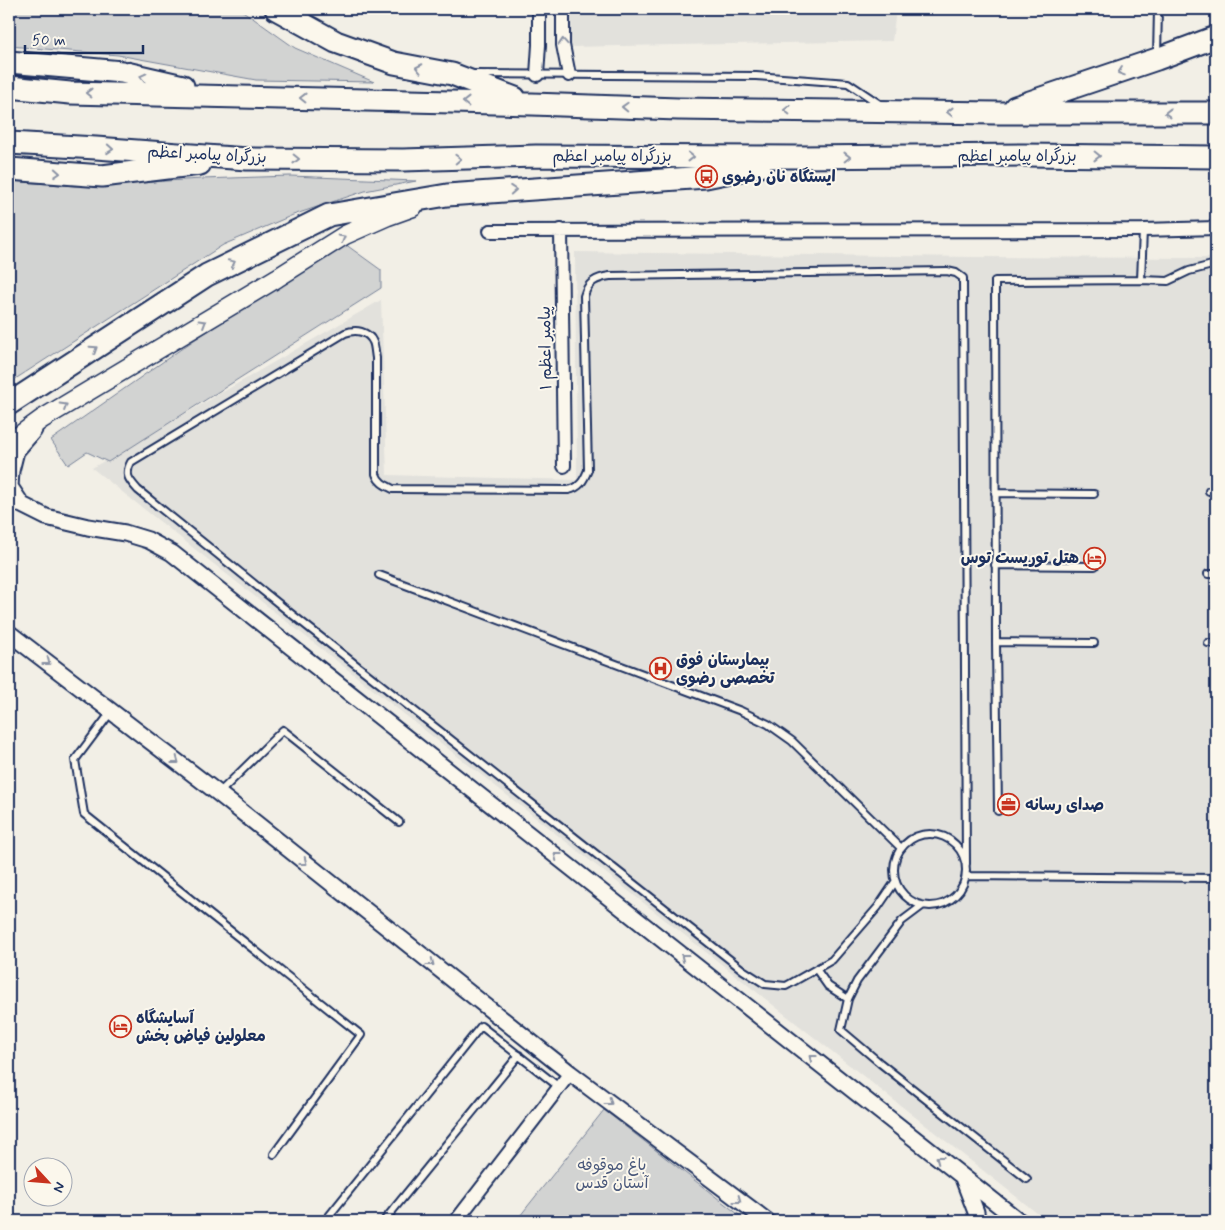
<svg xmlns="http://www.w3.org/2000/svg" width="1225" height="1230" font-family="Mynerve,'Playpen Sans Arabic',sans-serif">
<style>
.built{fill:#e2e1dc}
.green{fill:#d2d3d2;stroke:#768198}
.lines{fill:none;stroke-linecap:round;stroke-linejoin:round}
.service-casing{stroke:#1b2f5e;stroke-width:10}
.minor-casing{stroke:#1b2f5e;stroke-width:16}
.tertiary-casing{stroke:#1b2f5e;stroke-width:19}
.secondary-casing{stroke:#1b2f5e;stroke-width:21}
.trunk-casing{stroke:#1b2f5e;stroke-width:25}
.service{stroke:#fbf7ec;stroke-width:6}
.minor{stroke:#fbf7ec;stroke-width:12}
.tertiary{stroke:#fbf7ec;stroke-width:15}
.secondary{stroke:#fbf7ec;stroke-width:18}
.trunk{stroke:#fbf7ec;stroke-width:21}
.oneway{stroke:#8b93a5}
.labels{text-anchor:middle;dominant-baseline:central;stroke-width:4;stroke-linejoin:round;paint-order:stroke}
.street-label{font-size:16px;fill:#1b2f5e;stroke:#fbf7ec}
.poi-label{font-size:16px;font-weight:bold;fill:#1b2f5e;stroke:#fbf7ec;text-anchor:start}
.park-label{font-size:16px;fill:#49587b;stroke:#fbf7ec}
</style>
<rect width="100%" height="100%" fill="#f2efe6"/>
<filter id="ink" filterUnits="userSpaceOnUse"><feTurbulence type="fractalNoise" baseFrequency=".02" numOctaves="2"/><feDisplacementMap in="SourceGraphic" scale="10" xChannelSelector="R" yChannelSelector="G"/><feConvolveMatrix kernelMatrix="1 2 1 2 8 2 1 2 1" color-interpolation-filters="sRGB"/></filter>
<g filter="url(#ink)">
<path class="built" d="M567,9h649v4l-320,-3 -4,31 -325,6z
M575,252l399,5 242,1v963h-169l-955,-753 289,-168 6,175 190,5z"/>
<path class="green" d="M9,9h231l55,39 79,34 -118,-2 -138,-25 -109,-9z
M290,176l126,5 -51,10 -72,24 -70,30 -214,138v-202l66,5 127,-7z
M345,244l36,26v18l-273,174 -21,-10 -19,13 -17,-25 143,-100z
M604,1110l143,111h-231z"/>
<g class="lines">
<defs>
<path id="service" d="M1157,56l1,-47
M475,74l281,2 92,7 33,22
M1141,280l2,-50
M1209,491h7
M995,493l99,1
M995,565l100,1
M1208,574h8
M379,575l362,136 27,13 24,17 109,107
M996,642l98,1
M1208,643l8,1
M111,712l-36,48 9,54 277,221 -87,119
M219,793l64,-63 116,92
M998,811l-2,-169 -1,-361 146,-1 27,1 21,-10 27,-7
M894 870a36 36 0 1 1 72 0a36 36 0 1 1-72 0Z
M966,876l250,2
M895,882l-17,25 -46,53 -46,26 -21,-2 -22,-14 -454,-358 -151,-122c-9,-10 -14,-15 -7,-28l214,-129c11,-4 23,-2 28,9 2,4 2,12 3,16v116c3,9 9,11 17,15l175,1c12,-2 16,-10 20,-20l-4,-174c4,-14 12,-18 26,-20l337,-5 9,2 7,5 3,586
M922,906l-20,15 -45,60 -9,18 -7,31 39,33 147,116
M816,969l12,17 20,13
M325,1221l156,-195 78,61
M384,1221l135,-166"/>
<path id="minor" d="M563,9v36l6,30
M537,75l2,-30v-36
M561,230l3,236
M490,231l653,-1 73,-2
M456,1221l114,-148"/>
<path id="tertiary" d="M34,430l-18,21 -5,20 -1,16 12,18 24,12 42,10 37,6 23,7 24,13 847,668
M9,633l209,160 352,280 197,148
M963,1178l13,34 1,9"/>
<path id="secondary" d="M9,443l33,-24 235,-141 68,-43 43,-19 25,-9"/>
<path id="trunk" d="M276,9l60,33 58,21 58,11 63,24
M9,62l113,10 61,14
M9,87l61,6 462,11 146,5 320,4h218
M1015,107l142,-48 59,-22
M9,143l87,5 151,11 156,1 133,-4 263,1 224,-2 193,2
M9,169l93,7 98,-12
M9,404l198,-129 122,-60 118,-20 259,-18 54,-11"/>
</defs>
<use href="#service" class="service-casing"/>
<use href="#minor" class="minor-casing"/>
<use href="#tertiary" class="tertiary-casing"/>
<use href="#secondary" class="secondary-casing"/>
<use href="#trunk" class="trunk-casing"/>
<use href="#service" class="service"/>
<use href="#minor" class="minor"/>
<use href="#tertiary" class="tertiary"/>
<use href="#secondary" class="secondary"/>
<use href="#trunk" class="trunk"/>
</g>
<defs><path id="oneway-chevron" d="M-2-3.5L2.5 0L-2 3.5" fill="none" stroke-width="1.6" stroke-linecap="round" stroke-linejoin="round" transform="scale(1.25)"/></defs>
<g class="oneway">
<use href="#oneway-chevron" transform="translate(563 42) rotate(-94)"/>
<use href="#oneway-chevron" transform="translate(419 68) rotate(-168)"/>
<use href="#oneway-chevron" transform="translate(1121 72) rotate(161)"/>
<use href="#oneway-chevron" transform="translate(143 77) rotate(-167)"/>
<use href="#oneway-chevron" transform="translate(89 93) rotate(-179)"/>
<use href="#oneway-chevron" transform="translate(303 98) rotate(-179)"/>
<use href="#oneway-chevron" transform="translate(466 102) rotate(-179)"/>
<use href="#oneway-chevron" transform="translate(625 107) rotate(-178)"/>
<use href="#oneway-chevron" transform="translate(787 110) rotate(-179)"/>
<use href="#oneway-chevron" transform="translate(950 112) rotate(-179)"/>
<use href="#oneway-chevron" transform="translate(1168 113) rotate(-180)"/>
<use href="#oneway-chevron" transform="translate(110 149) rotate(4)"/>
<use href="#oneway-chevron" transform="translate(1097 156) rotate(1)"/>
<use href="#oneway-chevron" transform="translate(691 157)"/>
<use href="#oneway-chevron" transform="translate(847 157) rotate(-1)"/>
<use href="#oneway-chevron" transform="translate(296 159) rotate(1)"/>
<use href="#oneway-chevron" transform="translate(458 159) rotate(-2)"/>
<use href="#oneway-chevron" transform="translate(57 173) rotate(4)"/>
<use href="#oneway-chevron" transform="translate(513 190) rotate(-4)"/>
<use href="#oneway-chevron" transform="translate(342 238) rotate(-30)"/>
<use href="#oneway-chevron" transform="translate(232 263) rotate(-26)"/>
<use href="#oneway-chevron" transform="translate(203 323) rotate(-31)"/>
<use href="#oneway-chevron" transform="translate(94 349) rotate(-33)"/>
<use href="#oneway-chevron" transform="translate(64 406) rotate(-31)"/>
<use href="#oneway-chevron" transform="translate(47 662) rotate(37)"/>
<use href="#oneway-chevron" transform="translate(176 761) rotate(37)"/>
<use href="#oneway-chevron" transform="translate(557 856) rotate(-142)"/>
<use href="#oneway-chevron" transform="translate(304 862) rotate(38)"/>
<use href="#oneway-chevron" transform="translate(684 957) rotate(-142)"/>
<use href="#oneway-chevron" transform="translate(431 963) rotate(38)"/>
<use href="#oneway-chevron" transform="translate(812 1058) rotate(-142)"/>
<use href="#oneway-chevron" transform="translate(609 1102) rotate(37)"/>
<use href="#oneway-chevron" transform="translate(939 1159) rotate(-142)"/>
<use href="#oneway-chevron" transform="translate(738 1200) rotate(37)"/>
</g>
</g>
<defs>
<symbol id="bus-ring" viewBox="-11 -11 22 22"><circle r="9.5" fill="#fbf7ec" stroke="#c8321e" stroke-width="1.5"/><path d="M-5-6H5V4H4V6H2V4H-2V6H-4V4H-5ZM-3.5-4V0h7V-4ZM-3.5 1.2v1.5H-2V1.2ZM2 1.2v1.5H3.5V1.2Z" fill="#c8321e"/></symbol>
<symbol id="hotel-ring" viewBox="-11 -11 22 22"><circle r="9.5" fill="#fbf7ec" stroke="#c8321e" stroke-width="1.5"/><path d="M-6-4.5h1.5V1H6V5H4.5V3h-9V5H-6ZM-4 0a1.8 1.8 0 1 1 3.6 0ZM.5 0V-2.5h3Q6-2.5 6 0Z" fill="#c8321e"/></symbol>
<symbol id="hospital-ring" viewBox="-11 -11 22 22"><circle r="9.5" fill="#fbf7ec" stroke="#c8321e" stroke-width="1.5"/><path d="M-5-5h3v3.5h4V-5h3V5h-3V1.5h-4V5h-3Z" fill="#c8321e"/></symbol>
<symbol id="office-ring" viewBox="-11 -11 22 22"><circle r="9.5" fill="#fbf7ec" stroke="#c8321e" stroke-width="1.5"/><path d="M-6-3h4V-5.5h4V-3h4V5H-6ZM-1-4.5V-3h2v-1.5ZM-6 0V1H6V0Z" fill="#c8321e"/></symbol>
</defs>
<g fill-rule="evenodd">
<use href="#bus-ring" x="694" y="164" width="25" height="25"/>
<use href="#hotel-ring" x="1082" y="546" width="25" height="25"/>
<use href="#hospital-ring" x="648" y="656" width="25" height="25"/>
<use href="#office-ring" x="996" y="792" width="25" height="25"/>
<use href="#hotel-ring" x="108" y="1014" width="25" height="25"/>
</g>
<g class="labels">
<g class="street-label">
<text transform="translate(207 155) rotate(3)">بزرگراه پیامبر اعظم</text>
<text x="612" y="156">بزرگراه پیامبر اعظم</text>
<text x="1017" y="156">بزرگراه پیامبر اعظم</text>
<text transform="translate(546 348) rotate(-91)">پیامبر اعظم ۱</text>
</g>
<g class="poi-label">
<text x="722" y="177">ایستگاه نان رضوی</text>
<text x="1079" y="558" text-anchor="end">هتل توریست توس</text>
<text x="676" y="660">بیمارستان فوق<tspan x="676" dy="18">تخصصی رضوی</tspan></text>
<text x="1025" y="805">صدای رسانه</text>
<text x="136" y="1018">آسایشگاه<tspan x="136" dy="18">معلولین فیاض بخش</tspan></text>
</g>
<g class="park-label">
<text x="612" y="1165">باغ موقوفه<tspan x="612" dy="18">آستان قدس</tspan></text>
</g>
</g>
<rect width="1225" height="1230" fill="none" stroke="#fbf7ec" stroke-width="30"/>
<rect x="15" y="15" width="1195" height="1200" fill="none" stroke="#1b2f5e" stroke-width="2" filter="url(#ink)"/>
<g transform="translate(48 1182) rotate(116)"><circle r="24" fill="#fbf7ec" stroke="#a1a7b3"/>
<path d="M0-4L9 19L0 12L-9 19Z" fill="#c8321e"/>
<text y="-8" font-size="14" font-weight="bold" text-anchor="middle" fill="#1b2f5e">N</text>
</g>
<path d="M25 45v8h118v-8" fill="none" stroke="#1b2f5e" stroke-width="2.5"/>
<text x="32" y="45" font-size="15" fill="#1b2f5e" stroke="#fbf7ec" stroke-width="4" paint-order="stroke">50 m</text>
</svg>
